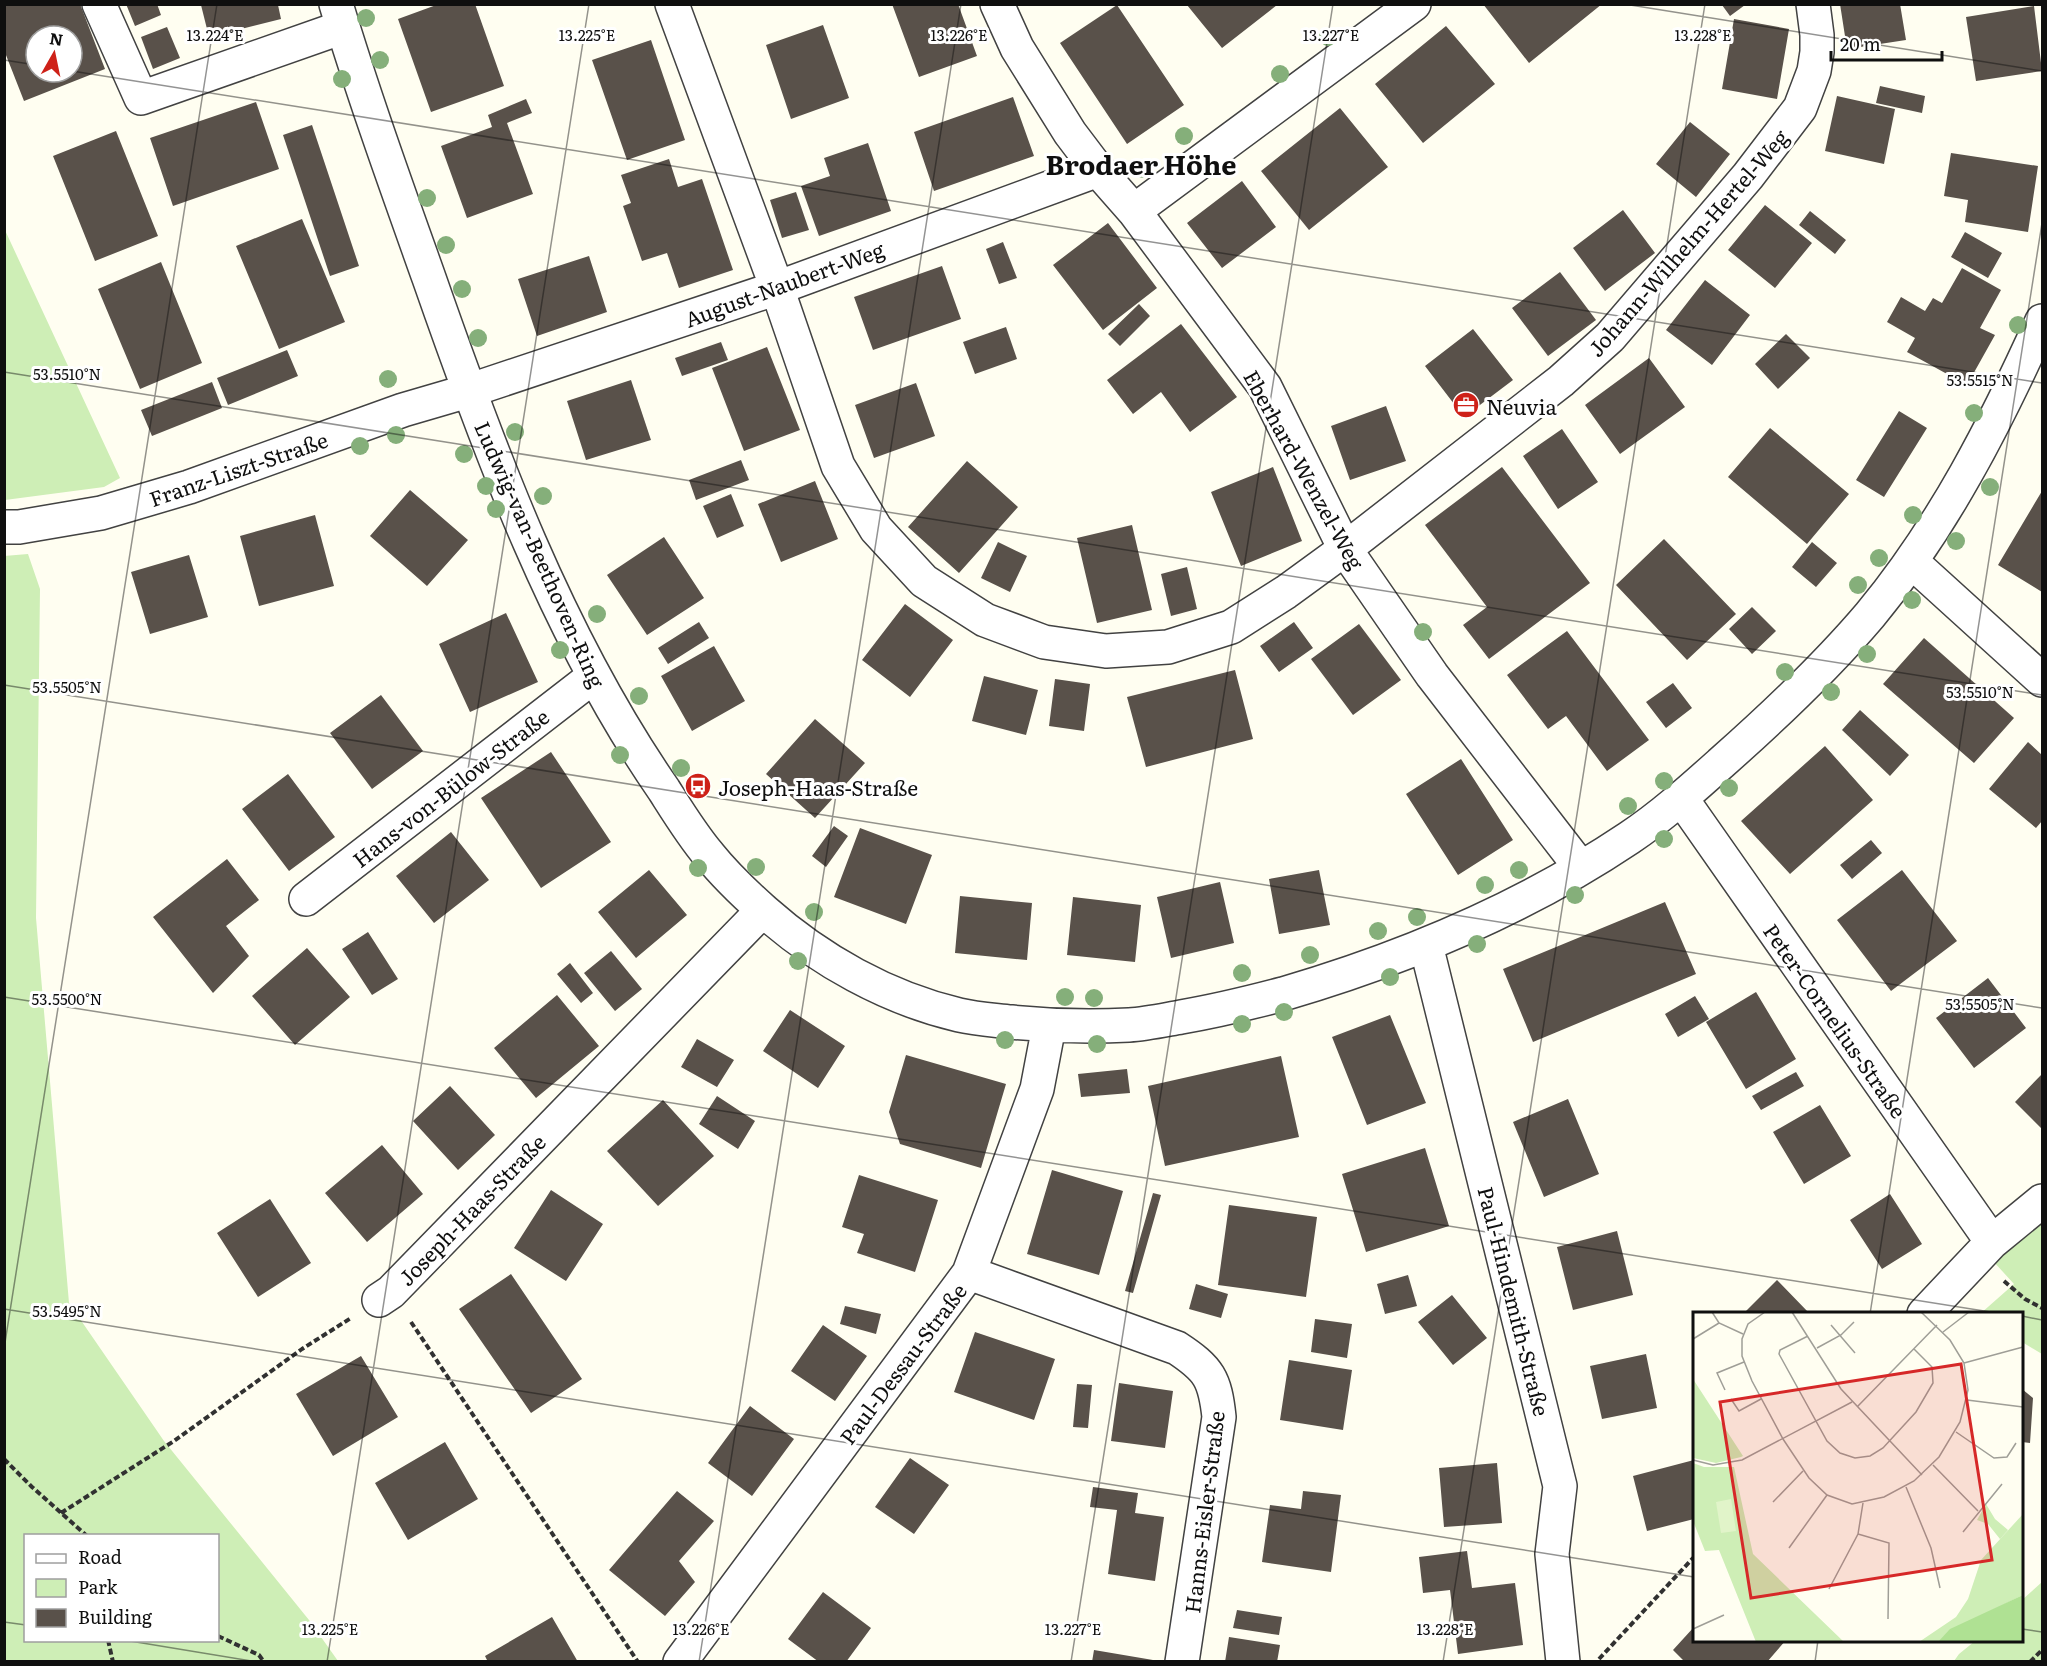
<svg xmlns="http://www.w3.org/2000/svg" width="2047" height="1666" font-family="Literata,serif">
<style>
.green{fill:#ceeeb6;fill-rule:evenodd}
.building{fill:#59514a;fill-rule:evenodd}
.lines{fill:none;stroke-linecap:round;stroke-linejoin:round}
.street-casing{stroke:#424242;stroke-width:36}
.path{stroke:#313131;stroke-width:4;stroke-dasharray:6 3;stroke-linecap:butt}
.street{stroke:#fff;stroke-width:33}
.tree{fill:#85af7a}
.ticks{fill:none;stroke:#0f0f0f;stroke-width:1.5;stroke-opacity:0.45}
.labels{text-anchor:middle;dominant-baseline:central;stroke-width:6;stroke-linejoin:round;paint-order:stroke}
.street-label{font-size:21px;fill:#0f0f0f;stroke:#fff}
.poi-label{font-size:21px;fill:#0f0f0f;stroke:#fff;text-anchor:start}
.district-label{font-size:27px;font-weight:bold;fill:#0f0f0f;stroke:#fff}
.inset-road{fill:none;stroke:#9f9e97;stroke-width:1.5}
.view{fill:#d62828;fill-opacity:0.15;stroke:#d62828;stroke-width:3}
.inset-edge{fill:none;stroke:#0f0f0f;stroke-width:3}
.ticks-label{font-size:15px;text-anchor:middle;fill:#0f0f0f;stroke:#fff;stroke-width:6;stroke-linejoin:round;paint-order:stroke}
</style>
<rect width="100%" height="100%" fill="#fffef1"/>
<path class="green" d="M4,228l116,250 -16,9 -99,13z
M28,554l12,35 -4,329 33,385 95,138 145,179 29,41h-333l-1,-1105zM26,1536h192v104h-192z
M2042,1216v138l-20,-12v-28h-42l34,-30 -21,-23z
M2042,1582v79h-88l5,-7 16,-13 47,-1v-40z"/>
<path class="building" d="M4,4h76l25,65 -81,32 -20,-51zM36,36h36v36h-36z
M126,4h31l4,11 -26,11z
M439,4h36l29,82 -73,26 -33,-93z
M892,4h66l19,52 -58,21z
M1483,4h119l-73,59z
M1840,4h60l6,36 -59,9z
M201,5h77l3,14 -72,18z
M1117,5l67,100 -57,39 -67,-101z
M1187,5h90l-55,43z
M1722,5h23l-15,11z
M2034,6l8,65 -66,10 -10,-64z
M1734,19l55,10 -12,70 -55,-10z
M823,25l26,73 -58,21 -25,-74z
M1446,26l49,58 -72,59 -48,-59z
M167,27l13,31 -27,11 -12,-32z
M651,40l34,100 -58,20 -35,-100z
M1880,86l45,10 -3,17 -46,-10z
M1837,96l58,13 -11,55 -59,-13z
M1013,97l21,59 -100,35 -20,-59z
M526,99l6,14 -25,10 26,71 -66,24 -26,-72 51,-19 -4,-12z
M256,102l23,67 -106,37 -23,-68z
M1340,108l48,59 -79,63 -48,-59z
M1690,122l40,32 -34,43 -40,-33z
M312,125l47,141 -29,10 -47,-141z
M116,131l42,105 -63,25 -42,-105z
M868,143l23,68 -72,25 -18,-50 29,-10 -6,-18z
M1951,153l87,13 -10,66 -63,-10 3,-22 -24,-4z
M669,159l9,28 24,-8 31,91 -54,18 -12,-35 -25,8 -19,-55 8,-3 -10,-28z
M1242,181l34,46 -54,41 -35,-45z
M796,192l13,38 -27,8 -12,-38z
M1765,205l47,38 -37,45 -47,-38z
M1623,210l32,43 -50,38 -32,-43z
M1810,211l36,29 -11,14 -36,-29z
M302,219l43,103 -66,27 -43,-103z
M1108,223l49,65 -54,42 -50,-65z
M1965,232l37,21 -14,25 -37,-21z
M1003,242l14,36 -18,6 -13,-35z
M589,256l18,56 -70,24 -19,-57z
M161,262l41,101 -62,26 -42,-100z
M942,266l19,53 -88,31 -19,-53z
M1962,268l39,22 -21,38 15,7 -28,50 -60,-33 8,-14 -28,-16 14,-25 24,14 8,-13 9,5z
M1560,272l36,48 -48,36 -36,-48z
M1705,280l45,35 -38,50 -46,-35z
M1139,304l11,12 -30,30 -12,-12z
M1181,324l56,73 -47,35 -29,-40 -28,22 -26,-34z
M1006,327l11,32 -42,15 -12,-32z
M1473,329l40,51 -49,37 -39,-51z
M1786,334l24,24 -32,31 -23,-25z
M721,342l7,18 -46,16 -7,-18z
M767,347l33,83 -56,21 -32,-83z
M287,350l11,26 -70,29 -11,-27z
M1649,358l36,49 -65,47 -35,-49z
M631,380l20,60 -65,20 -19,-59z
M212,382l10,26 -70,28 -11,-26z
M916,383l19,53 -61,22 -19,-53z
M1386,406l20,55 -56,19 -19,-54z
M1899,411l28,17 -43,69 -28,-17z
M1770,428l79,66 -42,50 -79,-67z
M1562,429l36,53 -40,27 -35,-53z
M741,460l8,20 -53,20 -7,-20z
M967,461l51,46 -59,66 -51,-46z
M1273,467l29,74 -61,25 -30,-74z
M1502,467l88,116 -101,76 -26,-34 24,-18 -62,-82z
M815,481l23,58 -57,23 -23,-58z
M410,490l58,50 -41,46 -57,-50z
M2042,491v101l-44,-27z
M731,494l13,32 -27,12 -14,-32z
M315,515l19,71 -75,20 -19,-70z
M1132,525l20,85 -55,13 -20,-85z
M664,537l40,61 -57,37 -40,-60z
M1664,539l72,75 -49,46 -71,-75z
M998,542l29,14 -17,36 -29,-14z
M1812,542l25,21 -21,24 -24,-20z
M189,555l19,62 -58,17 -19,-62z
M1187,567l10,42 -26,7 -10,-42z
M905,604l48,36 -43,57 -48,-37z
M1752,607l24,24 -24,23 -23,-25z
M506,613l32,69 -68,30 -31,-68z
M699,622l10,16 -41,26 -10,-16z
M1294,622l19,26 -34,24 -19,-26z
M1359,624l42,56 -48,35 -42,-56z
M1567,631l82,109 -42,31 -41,-55 -18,13 -41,-54z
M1924,638l90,80 -40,45 -91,-79z
M714,646l31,55 -53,30 -31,-55z
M1235,670l18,69 -107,28 -19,-70z
M984,676l54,14 -12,45 -54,-14z
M1055,679l35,5 -6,47 -35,-5z
M1673,683l19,25 -26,20 -20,-26z
M381,695l42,56 -51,38 -42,-56z
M1860,710l49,45 -19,21 -48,-46z
M815,719l50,44 -50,55 -49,-44z
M2028,742l14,13v66l-6,7 -47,-39z
M1825,746l48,54 -83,74 -49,-53z
M551,752l60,90 -70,46 -60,-90z
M1461,759l52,81 -55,35 -52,-81z
M288,774l47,63 -46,34 -47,-62z
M834,826l14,10 -22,31 -14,-11z
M860,828l72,27 -26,69 -72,-27z
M451,832l38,48 -55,43 -38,-47z
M1871,840l11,13 -30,26 -12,-14z
M227,859l32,41 -33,26 23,30 -36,37 -60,-76z
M649,870l38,45 -51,43 -38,-46z
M1319,870l11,55 -51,9 -10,-55z
M1902,870l55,71 -66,50 -54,-71z
M1220,882l14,61 -63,15 -14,-61z
M960,896l72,7 -5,57 -72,-7z
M1073,897l68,8 -6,57 -68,-7z
M1665,902l31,72 -163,68 -30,-73z
M368,932l30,47 -26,16 -30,-46z
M307,948l43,49 -55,48 -43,-49z
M611,951l31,38 -27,22 -31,-38z
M570,963l23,30 -12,10 -24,-29z
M1988,978l38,50 -52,40 -38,-50z
M1756,992l40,67 -50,30 -40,-67z
M557,995l42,51 -63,52 -42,-50z
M1695,996l14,23 -31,18 -13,-23z
M790,1010l55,36 -27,42 -55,-37z
M1390,1015l36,88 -59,22 -35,-88z
M697,1039l37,21 -17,27 -36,-20z
M906,1055l100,29 -25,84 -81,-24 -11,-32z
M1281,1056l18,81 -134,29 -17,-80z
M1127,1069l3,24 -49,4 -3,-23z
M1796,1072l8,14 -43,24 -9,-14z
M2042,1074v55l-27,-27z
M450,1086l45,49 -37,35 -45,-49z
M717,1096l38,25 -17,28 -39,-25z
M1568,1099l31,75 -55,23 -31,-75z
M663,1100l51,56 -56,50 -51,-55z
M1820,1105l31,51 -47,28 -31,-52z
M382,1145l41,49 -56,48 -42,-49z
M1425,1148l24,78 -83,26 -24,-78z
M1052,1170l71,21 -24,84 -72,-21z
M859,1175l79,25 -23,72 -58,-19 7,-19 -22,-7z
M551,1190l52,34 -37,57 -52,-33z
M1153,1193l8,2 -28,98 -8,-2z
M1890,1194l32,50 -40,25 -32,-49z
M270,1199l41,64 -53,34 -41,-64z
M1229,1205l88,12 -11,80 -88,-12z
M1617,1231l16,64 -60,15 -16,-63z
M511,1274l71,105 -51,34 -72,-104z
M1408,1275l9,31 -32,8 -8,-30z
M1777,1280l33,34h-67z
M1196,1284l32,10 -7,24 -32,-9z
M1452,1295l35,43 -34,27 -35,-43z
M845,1306l36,8 -5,20 -36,-10z
M1315,1319l37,5 -5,34 -36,-6z
M823,1325l44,31 -32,45 -44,-30z
M975,1332l80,27 -21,61 -80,-28z
M1646,1354l11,54 -55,11 -12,-53z
M361,1356l37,61 -65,39 -37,-62z
M1289,1360l63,10 -9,60 -63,-10z
M1119,1383l54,8 -8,57 -54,-7z
M1077,1384l15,1 -4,43 -15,-1z
M2022,1389l11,9 -3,45 -8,-1z
M750,1406l44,33 -42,57 -44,-33z
M445,1442l33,57 -70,41 -33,-57z
M910,1458l39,27 -35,49 -39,-27z
M1694,1460v59l-47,12 -14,-55z
M1497,1463l5,60 -58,4 -5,-59z
M1093,1487l45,6 -3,20 29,4 -9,64 -47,-7 9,-64 -27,-3z
M677,1491l37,30 -35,40 16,21 -30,34 -56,-46z
M1303,1491l38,4 -10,77 -69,-10 8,-57 31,4z
M1467,1551l5,37 43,-5 8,62 -65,9 -8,-64 -27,3 -4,-36z
M823,1592l48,36 -25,34h-27l-31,-23z
M1237,1610l45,7 -3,18 -46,-7z
M552,1617l26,45h-90l-3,-6z
M1694,1627v13h92l-19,22h-82l-12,-12z
M1229,1637l51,8 -3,17h-52z
M1094,1650l59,10v2h-61z"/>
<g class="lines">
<defs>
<path id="street" d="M99,4l42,94 202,-71
M336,4c28,93 61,184 93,274 61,175 129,359 235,512 14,22 28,45 45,65 16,20 36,39 55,56 55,49 123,87 195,104 17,4 35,5 52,7 39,4 79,5 118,3 17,-1 35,-5 52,-8 35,-6 68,-14 102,-23 123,-36 240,-85 346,-156 33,-22 63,-49 92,-75 52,-46 104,-95 149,-148 73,-88 125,-190 172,-294
M672,4l105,284 61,178 38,63 48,52 61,39 59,22 62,9 62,-4 63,-20 55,-35 59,-43 216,-168 49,-44 138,-161 52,-68 14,-37 3,-19v-17l-4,-31
M997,4l20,44 53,85 28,37 36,41 131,176 80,162 87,126 149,193
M1134,211l280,-207
M4,527h15l82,-14 88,-26 214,-77 65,-19 309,-103 321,-118
M1912,562l130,118
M1681,798l311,444
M306,899l288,-223
M1426,945l134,541 -8,68 11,108
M969,1273l208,75c32,21 38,31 42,69l-37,245
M379,1300l12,-8 372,-382
M1924,1314l68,-72 50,-41
M680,1662l289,-389 68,-184 12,-63"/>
</defs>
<use href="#street" class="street-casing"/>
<path class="path" d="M2004,1281l21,18 17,9
M411,1322l227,340
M4,1459l28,28 55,49
M61,1513l113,-72 128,-92 49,-31
M218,1636l41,19 5,7
M108,1640l5,22
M1599,1659l95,-102
M2030,1662l12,-12"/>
<use href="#street" class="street"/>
</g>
<g class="tree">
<circle cx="366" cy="18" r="9"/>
<circle cx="1328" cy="37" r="9"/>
<circle cx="380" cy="60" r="9"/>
<circle cx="1280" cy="74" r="9"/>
<circle cx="342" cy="79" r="9"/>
<circle cx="1184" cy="136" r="9"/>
<circle cx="1143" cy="169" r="9"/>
<circle cx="427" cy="198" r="9"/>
<circle cx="446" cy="245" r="9"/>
<circle cx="462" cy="289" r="9"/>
<circle cx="2018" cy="325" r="9"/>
<circle cx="478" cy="338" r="9"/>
<circle cx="388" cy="379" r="9"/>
<circle cx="1974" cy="413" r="9"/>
<circle cx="515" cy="432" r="9"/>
<circle cx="396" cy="435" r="9"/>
<circle cx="360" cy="446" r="9"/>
<circle cx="464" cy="454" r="9"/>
<circle cx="486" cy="486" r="9"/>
<circle cx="1990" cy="487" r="9"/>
<circle cx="543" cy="496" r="9"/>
<circle cx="496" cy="509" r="9"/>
<circle cx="1913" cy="515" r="9"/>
<circle cx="1956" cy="541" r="9"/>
<circle cx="1879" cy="558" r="9"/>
<circle cx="1858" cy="585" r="9"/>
<circle cx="1912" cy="600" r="9"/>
<circle cx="597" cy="614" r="9"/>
<circle cx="1423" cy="632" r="9"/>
<circle cx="560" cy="650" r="9"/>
<circle cx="1867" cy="654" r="9"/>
<circle cx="1785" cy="672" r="9"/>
<circle cx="1831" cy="692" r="9"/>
<circle cx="639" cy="696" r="9"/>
<circle cx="620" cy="755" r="9"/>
<circle cx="681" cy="768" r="9"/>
<circle cx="1664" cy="781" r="9"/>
<circle cx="1729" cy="788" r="9"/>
<circle cx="1628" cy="806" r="9"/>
<circle cx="1664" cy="839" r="9"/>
<circle cx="756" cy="867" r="9"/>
<circle cx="698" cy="868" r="9"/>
<circle cx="1519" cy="870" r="9"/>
<circle cx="1485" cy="885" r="9"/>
<circle cx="1575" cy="895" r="9"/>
<circle cx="814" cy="912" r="9"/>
<circle cx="1417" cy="917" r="9"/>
<circle cx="1378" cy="931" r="9"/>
<circle cx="1477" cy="944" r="9"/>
<circle cx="1310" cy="955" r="9"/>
<circle cx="798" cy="961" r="9"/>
<circle cx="1242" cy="973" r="9"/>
<circle cx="1390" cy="977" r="9"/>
<circle cx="1065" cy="997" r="9"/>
<circle cx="1094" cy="998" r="9"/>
<circle cx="1284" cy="1012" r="9"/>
<circle cx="1242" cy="1024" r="9"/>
<circle cx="1005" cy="1040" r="9"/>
<circle cx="1097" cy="1044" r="9"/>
</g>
<path class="ticks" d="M1624,4l418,67M4,60l32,5M72,71l1970,312M4,372l2038,323M4,685l2038,323M4,997l1999,317M4,1309l1690,268M1870,1314l172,-1091M2022,1316l20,4M4,1349l213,-1345M4,1622l22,3M2022,1629l20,3M124,1640l133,22M327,1662l262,-1658M699,1662l262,-1658M1071,1662l262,-1658M1443,1662l262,-1658M1815,1662l3,-22"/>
<defs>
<symbol id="office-disc" viewBox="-11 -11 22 22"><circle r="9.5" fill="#ce2118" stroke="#fff"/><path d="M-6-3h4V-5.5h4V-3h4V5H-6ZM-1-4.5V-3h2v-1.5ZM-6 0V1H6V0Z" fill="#fff"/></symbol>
<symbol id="bus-disc" viewBox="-11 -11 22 22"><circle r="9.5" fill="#ce2118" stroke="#fff"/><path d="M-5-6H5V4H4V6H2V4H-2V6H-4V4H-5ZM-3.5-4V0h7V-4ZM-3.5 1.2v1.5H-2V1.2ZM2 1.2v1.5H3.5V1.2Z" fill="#fff"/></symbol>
</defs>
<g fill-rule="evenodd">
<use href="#office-disc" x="1451" y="390" width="30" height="30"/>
<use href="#bus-disc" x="683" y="771" width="30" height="30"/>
</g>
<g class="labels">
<g class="street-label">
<text transform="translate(1687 242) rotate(-49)">Johann-Wilhelm-Hertel-Weg</text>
<text transform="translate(784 283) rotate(-20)">August-Naubert-Weg</text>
<text transform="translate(238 468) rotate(-19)">Franz-Liszt-Straße</text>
<text transform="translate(1305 469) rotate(61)">Eberhard-Wenzel-Weg</text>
<text transform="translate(541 554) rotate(66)">Ludwig-van-Beethoven-Ring</text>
<text transform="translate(450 787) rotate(-38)">Hans-von-Bülow-Straße</text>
<text transform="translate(1836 1020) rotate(55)">Peter-Cornelius-Straße</text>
<text transform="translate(471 1209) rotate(-46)">Joseph-Haas-Straße</text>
<text transform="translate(1515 1301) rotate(76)">Paul-Hindemith-Straße</text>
<text transform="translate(902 1363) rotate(-53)">Paul-Dessau-Straße</text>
<text transform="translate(1203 1512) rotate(-83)">Hanns-Eisler-Straße</text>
</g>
<g class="poi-label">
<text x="1486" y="405">Neuvia</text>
<text x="718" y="786">Joseph-Haas-Straße</text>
</g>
<g class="district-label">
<text x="1141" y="163">Brodaer Höhe</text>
</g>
</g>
<g transform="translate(1693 1312)">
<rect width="330" height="330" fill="#fffef1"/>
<path d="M0,67l50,77 -2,1 -25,6 -23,-5zM0,151l11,4h30l19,87 91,88h-88l-37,-92 -14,1 -12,-30zM293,192l9,15 13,11 -8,9 -12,-15 -11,-4zM330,202v81l-67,33 -18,14h-19l37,-25 12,-18 13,-39z" fill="#ceeeb6"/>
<path d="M330,283v47h-85l12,-13z" fill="#afe193"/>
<path d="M38,187l5,32 -15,2 -5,-31z" fill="#e1f4c9"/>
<path class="inset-road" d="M19,0l7,11 24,11M72,0l-17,12 -6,15v17l10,25 31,58 26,39 18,17 25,9 32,-7 30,-16 25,-24 21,-35 8,-32 -4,-27 -14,-23 -29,-28M99,0l49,77 81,86M138,13l24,28M250,20l26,-20M115,24l-28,14 -1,4 48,87 13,12 15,5 15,-2 13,-8 33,-36 17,-29 -1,-16 -18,-18M0,27l26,-16M124,36l24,-13 13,-13M271,51l59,-16M32,78l-8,-17 27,-11M38,87l8,12 22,-12M274,88l56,7M165,94l79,-81M263,120l38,26 13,-1 9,-14M0,148l20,5 29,-5 110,-58M240,153l45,46M213,175l25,61 9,40M80,190l30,-31M270,220l39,-48M165,222l31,9 -1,76M96,236l38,-53M136,277l29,-55 5,-31M0,317l31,-14"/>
<path class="view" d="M268,52l31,196 -241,38 -31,-196z"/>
<rect width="330" height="330" class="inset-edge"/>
</g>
<g class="ticks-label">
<text x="215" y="41">13.224°E</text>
<text x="587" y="41">13.225°E</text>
<text x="959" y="41">13.226°E</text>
<text x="1331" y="41">13.227°E</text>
<text x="1703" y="41">13.228°E</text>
<text x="67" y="380">53.5510°N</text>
<text x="1980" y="386">53.5515°N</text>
<text x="67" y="693">53.5505°N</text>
<text x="1980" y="698">53.5510°N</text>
<text x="67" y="1005">53.5500°N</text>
<text x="1980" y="1010">53.5505°N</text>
<text x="67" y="1317">53.5495°N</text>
<text x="330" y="1635">13.225°E</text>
<text x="701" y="1635">13.226°E</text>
<text x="1073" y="1635">13.227°E</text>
<text x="1445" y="1635">13.228°E</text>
</g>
<rect width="2047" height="1666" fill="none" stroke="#0f0f0f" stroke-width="12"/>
<rect x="24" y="1534" width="195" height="108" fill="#ffffff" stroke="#9f9f9f" stroke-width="1.5"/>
<rect x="36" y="1554" width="30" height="9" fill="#ffffff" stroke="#9f9f9f" stroke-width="1.5"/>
<text x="78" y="1564" font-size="18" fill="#0f0f0f">Road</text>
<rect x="36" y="1579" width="30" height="18" fill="#ceeeb6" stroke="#9f9f9f" stroke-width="1.5"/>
<text x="78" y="1594" font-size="18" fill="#0f0f0f">Park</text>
<rect x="36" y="1609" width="30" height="18" fill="#59514a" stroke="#9f9f9f" stroke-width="1.5"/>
<text x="78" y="1624" font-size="18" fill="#0f0f0f">Building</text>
<g transform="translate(54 54) rotate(9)"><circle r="28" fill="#ffffff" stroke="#9f9f9f" stroke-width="1.5"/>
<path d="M0-4.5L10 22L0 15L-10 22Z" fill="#ce2118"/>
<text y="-9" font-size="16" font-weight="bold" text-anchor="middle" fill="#0f0f0f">N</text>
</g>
<path d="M1831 51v9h111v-9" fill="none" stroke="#0f0f0f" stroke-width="3"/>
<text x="1840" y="51" font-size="18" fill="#0f0f0f" stroke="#ffffff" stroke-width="4.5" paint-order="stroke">20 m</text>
</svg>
